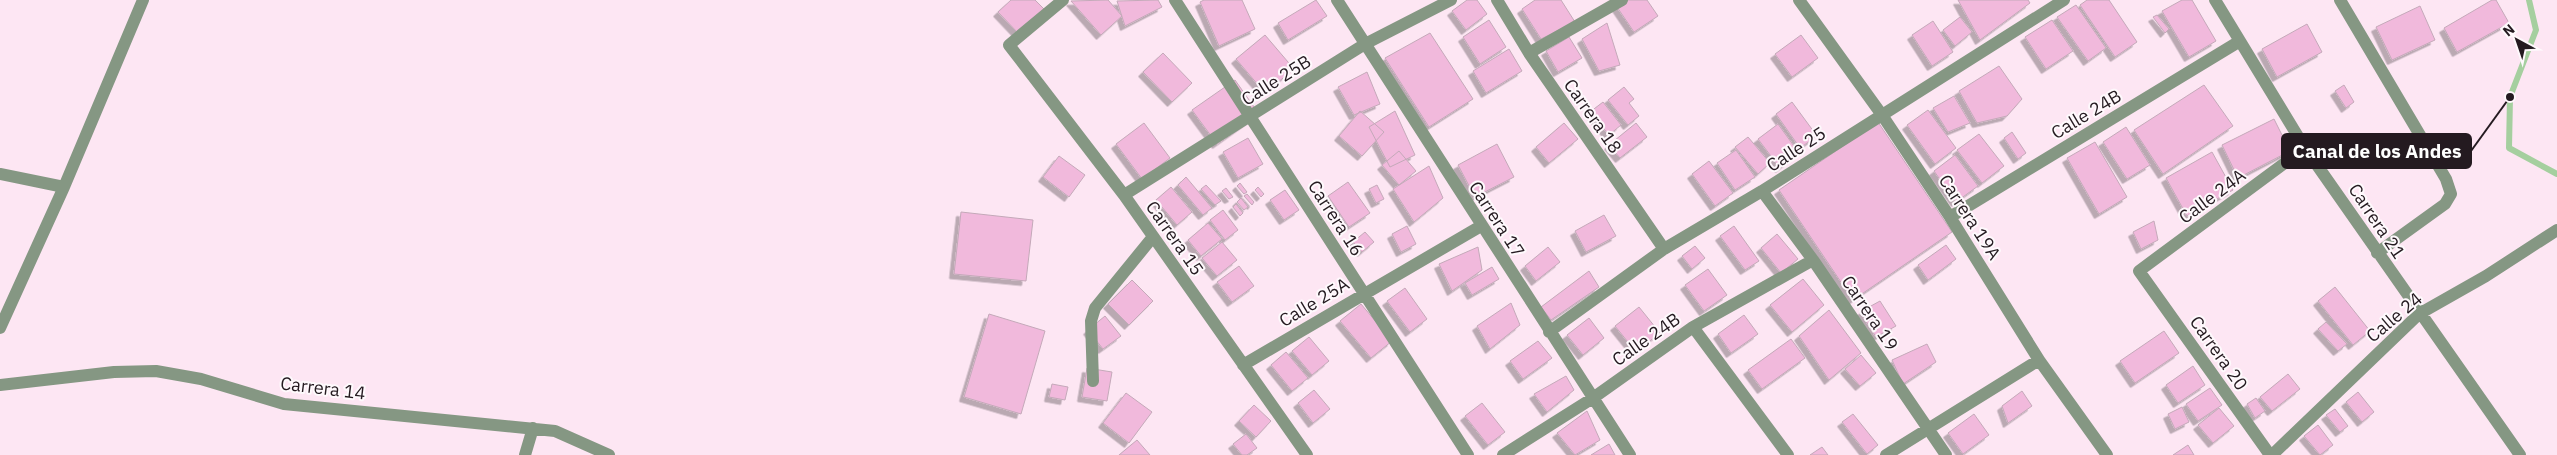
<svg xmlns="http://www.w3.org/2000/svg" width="2557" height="455" font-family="'IBM Plex Sans',sans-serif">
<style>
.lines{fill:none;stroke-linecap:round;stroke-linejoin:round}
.stream{stroke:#a5cf9f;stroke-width:6}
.building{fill:#f1b9dc;stroke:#c4a9b9;filter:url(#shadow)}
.street{stroke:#859783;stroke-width:12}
.labels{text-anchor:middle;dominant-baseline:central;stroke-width:4;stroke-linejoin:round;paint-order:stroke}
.street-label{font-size:18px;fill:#241a20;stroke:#fef9fc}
.leader{fill:none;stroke:#241a20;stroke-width:2}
.callout-dot{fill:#241a20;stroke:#fef9fc;stroke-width:2}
.callout{fill:#241a20;stroke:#241a20;stroke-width:2}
.callout-label{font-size:19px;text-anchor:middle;font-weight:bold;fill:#fff}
</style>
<defs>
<filter id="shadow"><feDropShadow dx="-4.5" dy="4.5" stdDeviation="0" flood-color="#0004"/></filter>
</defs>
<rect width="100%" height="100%" fill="#fde6f3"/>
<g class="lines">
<path class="stream" d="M2529,0l7,30 -26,67 -1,51 48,26"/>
</g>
<path class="building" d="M1011,0h24l10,10 -26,24 -21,-22z
M1108,0l14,16 -21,19 -30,-34z
M1158,0l4,7 -37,19 -8,-25z
M1204,0h38l13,29 -36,17 -19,-44z
M1316,0l11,16 -39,24 -10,-17z
M1467,0h10l10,14 -21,16 -14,-19z
M1535,0h26l14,22 -34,17 -19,-30z
M1627,0h20l11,16 -24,16 -17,-25z
M1958,0h70l2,3 -50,37z
M2087,0h22l28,42 -22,15 -35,-52z
M2182,0h10l24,41 -27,16 -27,-46z
M2492,0h4l13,23 -52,29 -13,-24z
M2076,5l30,43 -18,13 -31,-44z
M2420,6l15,34 -43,20 -16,-33z
M2157,15l12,14 -4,4 -12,-16z
M1960,17l12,15 -17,14 -12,-16z
M1489,20l17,27 -26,17 -17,-27z
M2052,20l21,31 -27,18 -21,-32z
M1933,21l20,31 -21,14 -20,-31z
M1607,23l13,42 -21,6 -17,-32z
M2307,24l15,28 -45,25 -15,-28z
M1430,33l43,66 -44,28 -44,-69z
M1265,35l29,34 -29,24 -29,-34z
M1801,35l17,23 -26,19 -17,-23z
M1569,37l13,21 -24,14 -12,-21z
M1509,49l13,22 -36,22 -13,-22z
M1163,53l29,30 -20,19 -29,-30z
M1999,66l23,33 -15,17 -30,7 -18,-32z
M1367,72l13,32 -26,11 -16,-28z
M1235,80l24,34 -42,30 -25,-34z
M2204,85l29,41 -70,48 -29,-44z
M2344,85l10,17 -8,6 -11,-17z
M1624,87l10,12 -5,4 10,13 -11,9 -20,-25z
M1954,96l16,27 -22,9 -15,-24z
M1603,102l18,23 -12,10 -19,-23z
M1792,102l25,34 -17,12 -24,-34z
M1928,110l28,38 -21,16 -28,-39z
M1360,111l24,21 -22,24 -23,-20z
M1395,111l20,44 -25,12 -21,-40z
M2274,119l16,32 -52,27 -16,-33z
M1878,122l74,110 -99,68 -74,-110z
M1144,123l26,35 -28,21 -26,-35z
M1564,123l14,16 -29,24 -13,-16z
M1636,123l11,14 -27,21 -11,-13z
M1778,124l21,29 -19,15 -22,-29z
M2126,127l24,38 -23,14 -24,-37z
M2012,132l14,21 -8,6 -14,-21z
M1979,134l25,32 -22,17 -25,-33z
M1748,137l22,26 -12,11 -23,-27z
M1248,138l15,26 -25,14 -15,-26z
M2095,142l32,55 -28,17 -32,-56z
M1497,144l17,33 -39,20 -17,-32z
M1736,150l19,27 -20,13 -18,-27z
M1399,151l17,20 -17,14 -17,-20z
M2212,152l21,38 -46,26 -21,-38z
M1955,155l23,31 -22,16 -22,-31z
M1059,156l26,19 -16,22 -26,-20z
M1709,161l24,32 -18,13 -23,-32z
M1429,166l14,32 -29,24 -21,-33z
M1186,177l26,31 -9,7 -25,-30z
M1348,182l22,31 -21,14 -21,-31z
M1240,183l7,9 -3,2 -7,-8z
M1206,185l15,16 -6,4 -14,-16z
M1377,185l7,14 -8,4 -7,-14z
M1171,187l21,25 -15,13 -21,-25z
M1258,187l6,7 -3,3 -6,-7z
M1226,188l7,9 -4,2 -7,-8z
M1285,190l14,20 -15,10 -14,-20z
M1247,194l7,8 -2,3 -8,-9z
M1241,198l7,9 -4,3 -7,-8z
M1236,204l7,9 -3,3 -7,-9z
M1223,210l15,20 -13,10 -15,-20z
M961,212l72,8 -7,61 -72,-7z
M1604,215l12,21 -30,16 -11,-21z
M2154,221l4,19 -17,9 -8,-17z
M1208,223l14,16 -21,17 -13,-16z
M1407,226l9,18 -15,8 -9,-18z
M1734,226l25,35 -14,9 -25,-34z
M1365,232l9,10 -12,10 -9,-10z
M1777,234l21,25 -17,14 -20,-25z
M1222,242l15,18 -20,16 -15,-18z
M1946,245l10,14 -28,21 -10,-15z
M1695,246l10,12 -13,11 -10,-13z
M1478,247l4,23 -30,21 -13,-27z
M1548,247l12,15 -24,19 -11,-15z
M1239,266l15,20 -22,16 -15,-20z
M1492,267l7,12 -27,16 -7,-12z
M1708,269l19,26 -23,16 -19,-26z
M1589,271l10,16 -48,33 -10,-13z
M1803,279l21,26 -32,27 -22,-27z
M1132,280l21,21 -24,24 -21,-21z
M2335,287l35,44 -17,14 -35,-44z
M1405,288l22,31 -17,13 -23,-31z
M1880,301l16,25 -20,11 -16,-25z
M1511,303l9,22 -30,24 -13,-23z
M1361,304l31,37 -21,17 -31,-37z
M1639,307l21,26 -24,19 -21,-26z
M1829,310l32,43 -32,27 -30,-44z
M989,314l56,17 -24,83 -57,-17z
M1744,315l14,19 -27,19 -13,-19z
M1105,316l16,20 -18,13 -15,-19z
M1589,318l15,20 -21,17 -16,-20z
M2326,322l21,22 -9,7 -20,-22z
M2164,331l15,22 -44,30 -15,-22z
M1309,337l20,24 -17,14 -20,-24z
M1791,339l14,19 -43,31 -14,-19z
M1538,341l14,17 -29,21 -13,-18z
M1927,344l9,18 -33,22 -11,-24z
M1286,352l22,26 -16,13 -21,-26z
M1861,355l15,18 -16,13 -15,-17z
M2193,366l12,19 -27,18 -12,-18z
M1087,368l25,4 -5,29 -25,-4z
M2288,374l12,15 -28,22 -12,-14z
M1566,376l8,14 -27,22 -13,-18z
M1052,384l16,3 -3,13 -16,-3z
M2210,388l12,17 -24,16 -12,-17z
M1314,390l16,19 -17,14 -15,-20z
M2022,391l10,15 -24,17 -6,-17z
M2358,392l16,20 -12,10 -16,-20z
M1126,393l26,19 -23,31 -26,-20z
M2256,398l9,13 -10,7 -8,-14z
M1482,403l23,29 -17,13 -23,-29z
M1254,405l17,16 -15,16 -17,-16z
M2182,407l7,15 -14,7 -7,-15z
M2219,408l15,18 -21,17 -15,-18z
M2335,409l13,17 -8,6 -14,-17z
M1587,411l13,29 -25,15 -18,-22z
M1853,414l25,31 -11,9 -25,-32z
M1974,414l15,21 -26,19 -15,-21z
M2318,425l15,20 -13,10 -16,-19z
M1246,434l11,14 -10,7h-5l-9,-11z
M1137,440l13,15h-31z
M1609,444l6,11h-24z
M2188,445l6,10h-21z
M1822,447l6,8h-18z"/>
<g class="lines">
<path class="street" d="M1063,0l-54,45 115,150 183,260
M1175,0l293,455
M1337,0l293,455
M1497,0l32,53 135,196
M1799,0l83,115 68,102 89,143 68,95
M2215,0l90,148 215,307
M2340,0l106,179 5,15 -6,10 -68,49
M1529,53l93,-53
M0,174l64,13
M1762,191l51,69 133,195
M1124,195l241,-151 86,-44
M1950,217l290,-176
M1693,327l95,128
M0,328l64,-141 79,-187
M1549,332l115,-83 98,-58 302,-191
M1243,365l238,-139
M1093,381l-2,-60 4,-13 57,-70
M0,385l114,-13 42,-1 45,8 83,25 271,27 54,24
M525,455l8,-27
M1503,455l90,-57 100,-71 120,-67
M1886,455l153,-95
M2270,455l-131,-184 166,-123
M2272,455l147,-141 67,-38 71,-46"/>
</g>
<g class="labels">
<g class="street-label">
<text transform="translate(1276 80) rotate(-32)">Calle 25B</text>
<text transform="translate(2086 114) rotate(-31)">Calle 24B</text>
<text transform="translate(1593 116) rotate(55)">Carrera 18</text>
<text transform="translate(1796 149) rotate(-33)">Calle 25</text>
<text transform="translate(2212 196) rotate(-37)">Calle 24A</text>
<text transform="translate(1970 217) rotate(57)">Carrera 19A</text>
<text transform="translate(1336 218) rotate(57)">Carrera 16</text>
<text transform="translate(1497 219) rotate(57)">Carrera 17</text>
<text transform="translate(2377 221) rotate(56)">Carrera 21</text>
<text transform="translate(1175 238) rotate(55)">Carrera 15</text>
<text transform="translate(1314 302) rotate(-31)">Calle 25A</text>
<text transform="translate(1870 313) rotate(56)">Carrera 19</text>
<text transform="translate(2394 317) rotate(-40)">Calle 24</text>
<text transform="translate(1646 339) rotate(-35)">Calle 24B</text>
<text transform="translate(2219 353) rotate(55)">Carrera 20</text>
<text transform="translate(323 388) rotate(7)">Carrera 14</text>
</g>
</g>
<path class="leader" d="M2510 97L2471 151"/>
<circle class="callout-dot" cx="2510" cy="97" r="5"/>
<rect class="callout" x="2282" y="134" width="189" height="34" rx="5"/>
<g class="callout-label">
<text x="2377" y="158">Canal de los Andes</text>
</g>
<g transform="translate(2517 40) rotate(320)" stroke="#fef9fc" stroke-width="4" paint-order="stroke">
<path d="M0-4L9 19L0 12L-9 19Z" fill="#241a20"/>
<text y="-8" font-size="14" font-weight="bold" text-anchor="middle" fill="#241a20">N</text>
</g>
</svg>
